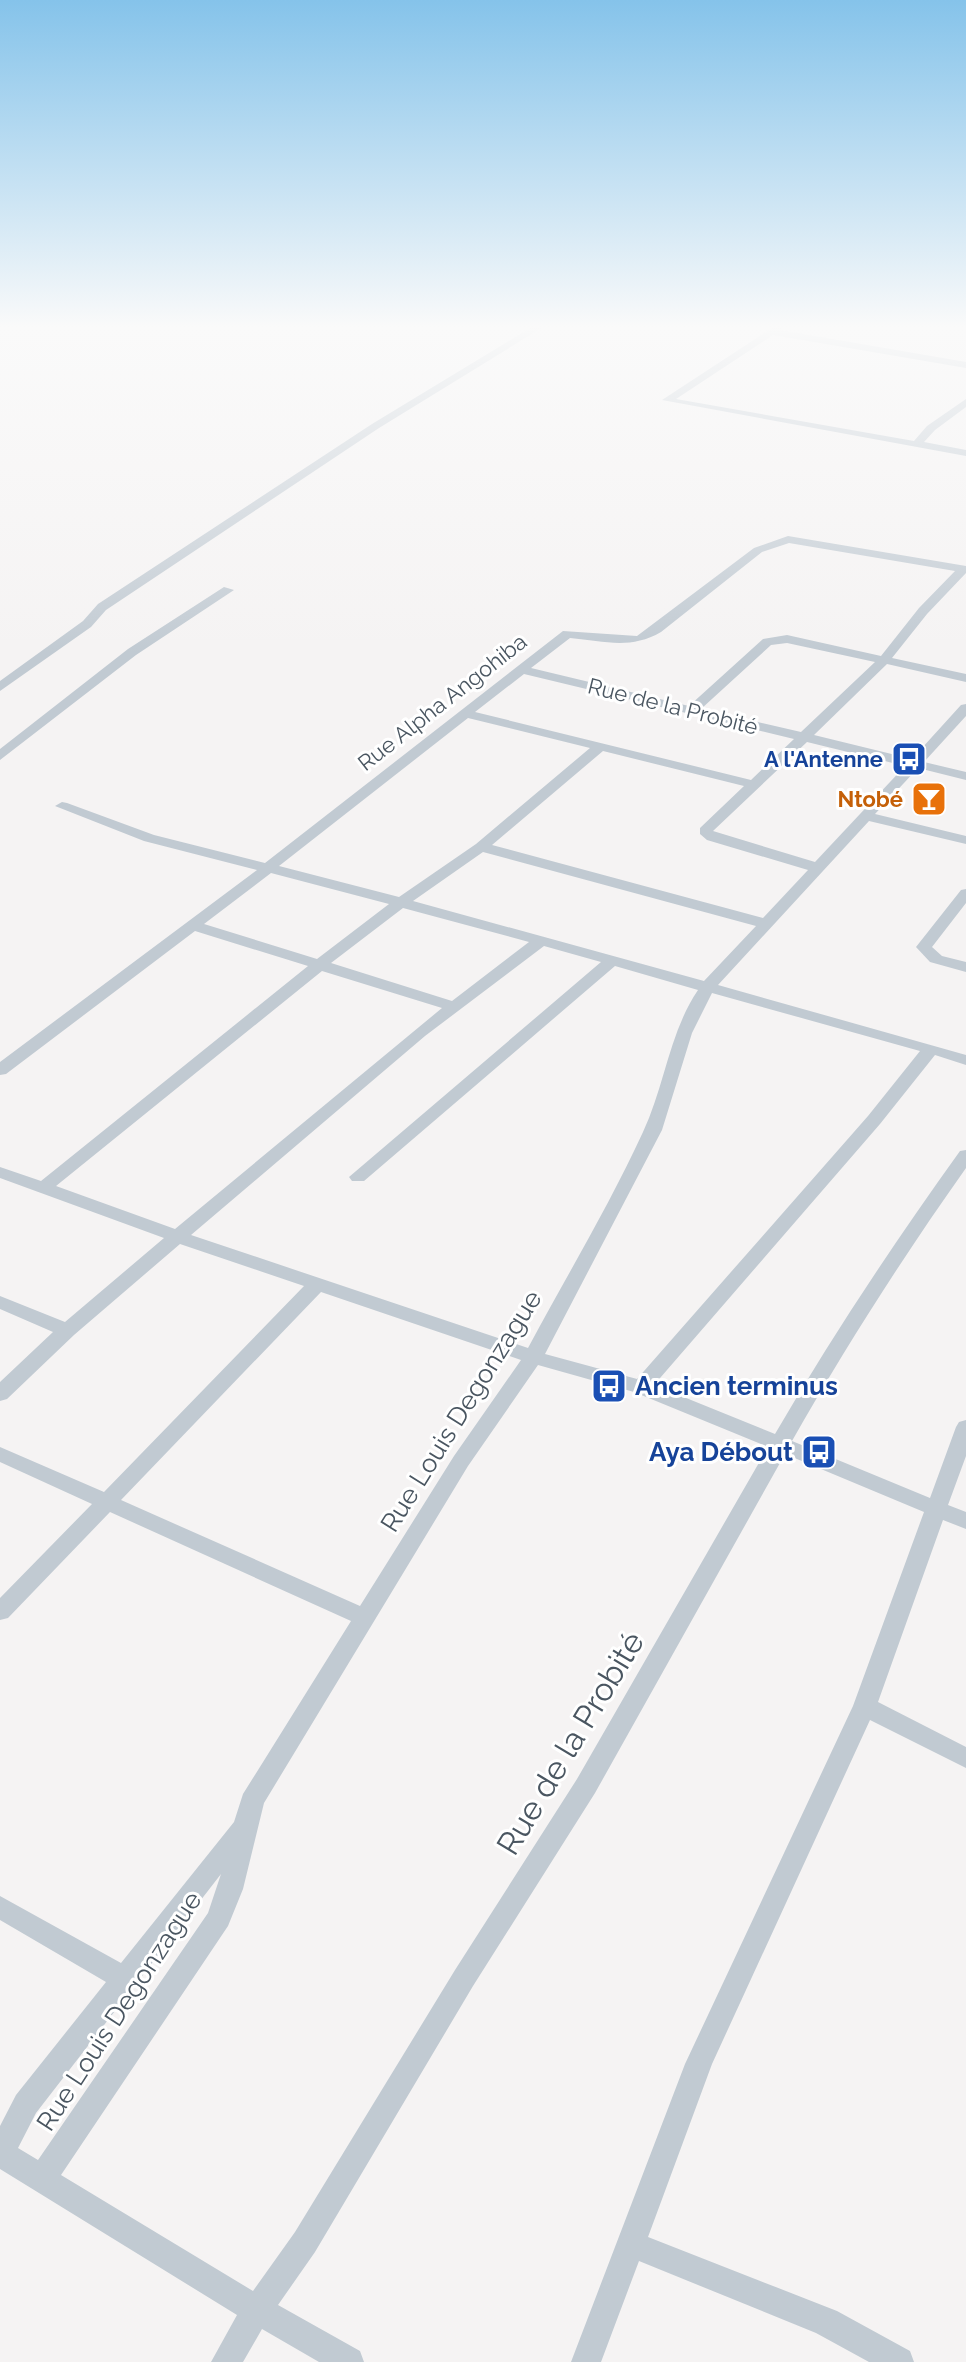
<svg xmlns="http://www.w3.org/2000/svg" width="966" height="2362" font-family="Raleway,sans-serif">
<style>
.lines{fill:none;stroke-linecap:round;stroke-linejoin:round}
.minor{fill:#c1cad2;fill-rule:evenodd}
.labels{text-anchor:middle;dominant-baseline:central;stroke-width:6;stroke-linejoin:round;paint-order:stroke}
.far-street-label{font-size:22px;fill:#4a5661;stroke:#fff}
.far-transit-label{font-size:22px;font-weight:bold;fill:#164399;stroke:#fff;text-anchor:end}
.far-food-label{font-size:22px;font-weight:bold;fill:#c56008;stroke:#fff;text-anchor:end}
.transit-label{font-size:26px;font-weight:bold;fill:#164399;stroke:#fff;text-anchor:start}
.street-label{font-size:26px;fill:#4a5661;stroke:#fff}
.near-street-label{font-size:32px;fill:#4a5661;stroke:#fff}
</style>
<rect width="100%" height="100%" fill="#f5f3f3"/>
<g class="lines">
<path class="minor" d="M537,324h11l-169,104 -273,182 -15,17 -91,64v-10l83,-60 15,-17 274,-180z
M778,324l9,1 -7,5 186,32v6l-193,-33 -97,64 238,42 13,-15 39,-27v8l-31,23 -11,12 42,8v6l-304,-56z
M788,536l178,30v7l-39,41 -35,44 74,16v8l-79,-18 -73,71 98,24 49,-54 5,-1v12l-42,46 42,10v8l-48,-12 -43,46 91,22v8l-97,-23 -151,164 248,70v10l-31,-10 -55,69 -226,261 121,49c57,-98 119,-191 185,-283l6,-1v18c-63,89 -120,178 -174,273l138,57 26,-71 3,-5 7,-2v36l-18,49 18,7v17l-23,-9 -65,182 88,45v21l-96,-48 -158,344 -64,173 189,74 73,40 4,11h-45l-53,-29 -177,-72 -38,101h-30l114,-298 168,-358 71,-194 -139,-58 -190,339 -122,193 -158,266 -37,53 82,46 4,11h-45l-57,-33 -19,33h-32l26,-47 -237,-146v-43l16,-31 90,-113 -106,-62v-24l121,67 113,-141 9,-28 108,-173 -241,-109 -102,106 -8,2v-22l92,-94 -92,-42v-15l104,45 200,-206 -124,-42 -106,91 -67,64 -7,2v-19l53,-50 -53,-23v-13l65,26 99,-84 -164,-60v-11l41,14 267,-215 -113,-35 -189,143 -6,1v-13l257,-192 -113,-29 -89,-35 7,-4 5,1 87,32 111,28 298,-232 74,5 117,-88zM789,543l166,28 -36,37 -38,48 -94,-21 -24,4 -74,67 -158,-38 39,-30c34,3 60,12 91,-6l101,-80zM787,643l88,19 -74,70 -100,-23 70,-64zM524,674l270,65 -43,41 -276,-68zM468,718l122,30 -114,96 -77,53 -120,-31zM807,742l98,24 -90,96 -102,-31zM603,751l141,35 -44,42v6l7,6 101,30 -45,48 -271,-73zM483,852l273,74 -52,55 -291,-80zM271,873l118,31 -72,55 -113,-35zM403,908l126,34 -77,59 -121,-38zM544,946l57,16 -252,215 3,4h12l251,-215 83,24c-29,43 -33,95 -55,142 -34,74 -77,145 -115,216l-337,-113 234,-199zM322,971l120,37 -267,221 -119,-43zM712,993l208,58 -52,65 -231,263 -92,-25 117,-224 30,-97zM321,1292l200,68 -67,96 -94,150 -239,-106zM538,1365l96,27 134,55 -191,332 -122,191 -160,262 -42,59 -192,-116 167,-249 15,-37 21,-86 204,-337zM221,1874l-13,39 -170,247 -20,-12 18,-35z
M224,587l10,3 -98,65 -136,105v-11l128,-100z
M966,889v14l-34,44 10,9 24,6v10l-36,-10 -14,-15 45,-57z"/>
</g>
<linearGradient id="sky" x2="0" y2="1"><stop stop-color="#85c3ea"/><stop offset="0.5" stop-color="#fafafa"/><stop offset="1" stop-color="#fafafa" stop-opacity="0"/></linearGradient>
<rect width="966" height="654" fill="url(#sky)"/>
<defs>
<symbol id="bus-square" viewBox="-11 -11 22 22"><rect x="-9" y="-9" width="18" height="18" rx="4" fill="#1a4fb4" stroke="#fff"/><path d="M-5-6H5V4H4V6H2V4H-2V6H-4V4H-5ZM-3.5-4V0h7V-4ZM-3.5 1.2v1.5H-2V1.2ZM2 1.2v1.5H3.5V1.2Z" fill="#fff"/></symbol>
<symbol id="bar-square" viewBox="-11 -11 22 22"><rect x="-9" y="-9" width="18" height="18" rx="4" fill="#e8710a" stroke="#fff"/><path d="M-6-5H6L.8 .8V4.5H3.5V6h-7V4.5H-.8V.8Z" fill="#fff"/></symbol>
</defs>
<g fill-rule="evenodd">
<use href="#bus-square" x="889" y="739" width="40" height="40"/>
<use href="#bar-square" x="909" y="779" width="40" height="40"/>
<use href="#bus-square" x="589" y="1366" width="40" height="40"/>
<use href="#bus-square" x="799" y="1432" width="40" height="40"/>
</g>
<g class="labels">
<g class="far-street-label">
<text transform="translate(442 702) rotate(-38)">Rue Alpha Angohiba</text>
<text transform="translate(673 706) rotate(14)">Rue de la Probité</text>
</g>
<g class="far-transit-label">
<text x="883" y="759">A l'Antenne</text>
</g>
<g class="far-food-label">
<text x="903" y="799">Ntobé</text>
</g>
<g class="transit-label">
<text x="635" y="1386">Ancien terminus</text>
<text x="793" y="1452" text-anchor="end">Aya Débout</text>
</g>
<g class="street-label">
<text transform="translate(461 1411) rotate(-58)">Rue Louis Degonzague</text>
<text transform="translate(119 2011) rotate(-57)">Rue Louis Degonzague</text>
</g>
<g class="near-street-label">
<text transform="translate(570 1743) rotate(-59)">Rue de la Probité</text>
</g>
</g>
</svg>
